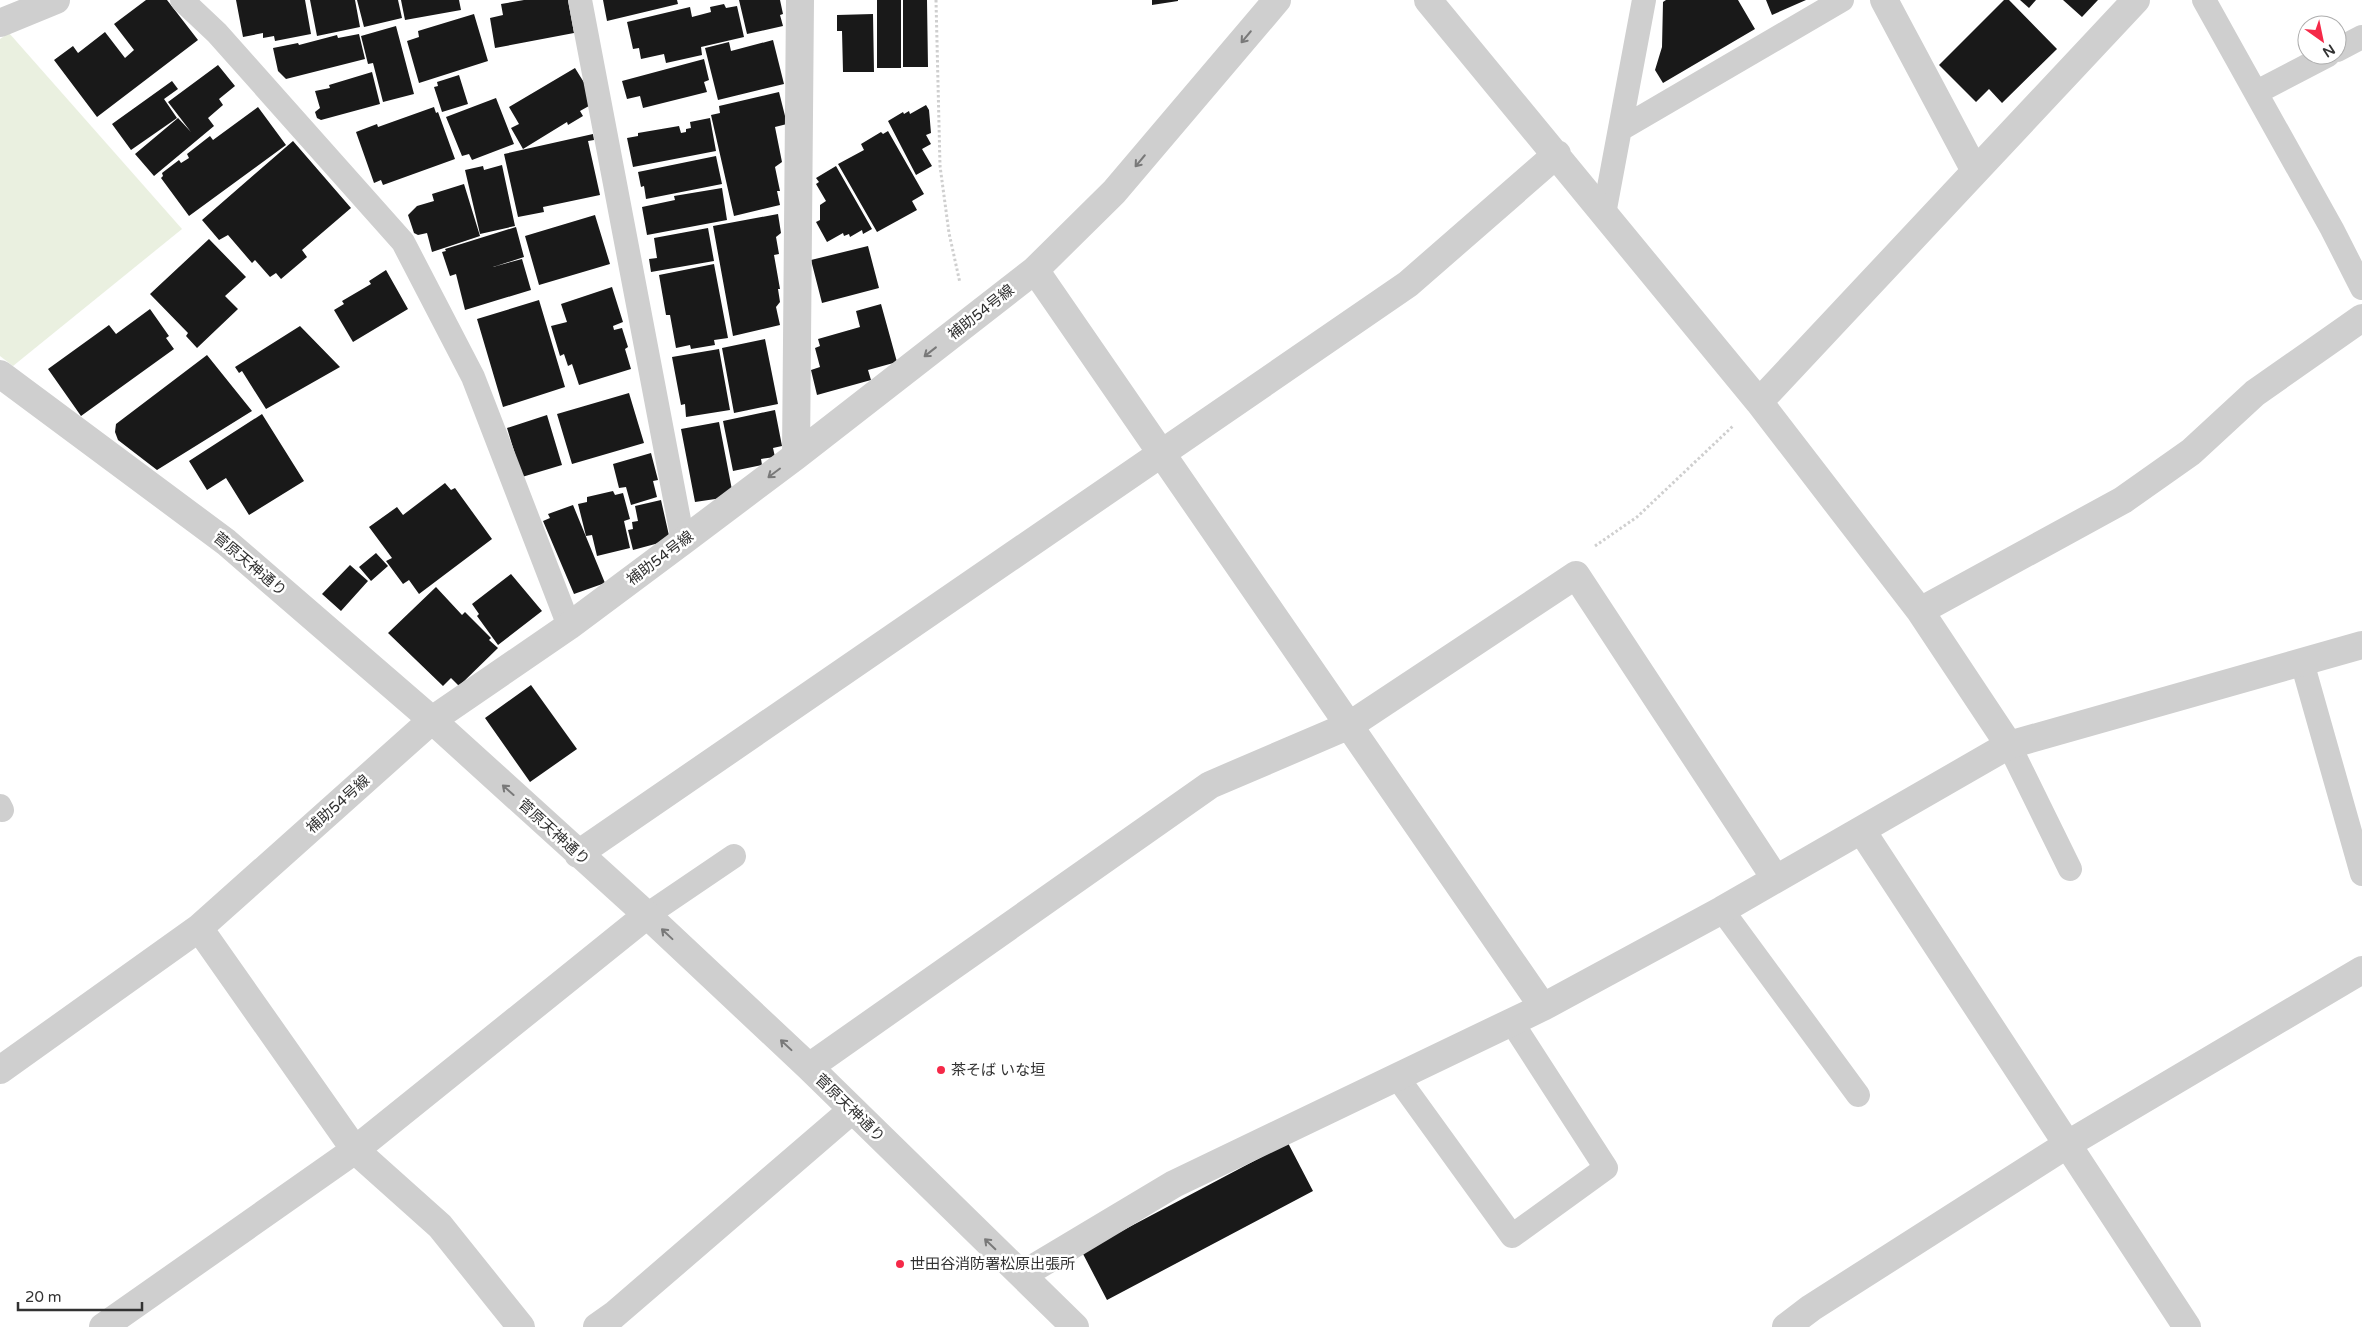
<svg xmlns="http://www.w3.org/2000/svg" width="2362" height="1327" font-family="'Varela Round','Noto Sans JP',sans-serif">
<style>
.green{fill:#eaf0e0}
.building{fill:#191919}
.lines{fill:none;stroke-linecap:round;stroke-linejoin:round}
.path{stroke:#cfcfcf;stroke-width:3;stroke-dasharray:2.5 2.5;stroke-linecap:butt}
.service{stroke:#cfcfcf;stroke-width:24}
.minor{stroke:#cfcfcf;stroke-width:28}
.oneway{stroke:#797979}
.poi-dot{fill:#f52948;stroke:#fff;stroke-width:2}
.labels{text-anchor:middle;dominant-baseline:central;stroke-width:5;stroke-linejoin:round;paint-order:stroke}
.street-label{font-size:15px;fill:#323232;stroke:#fff}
.poi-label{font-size:15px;fill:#323232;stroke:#fff;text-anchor:start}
</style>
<rect width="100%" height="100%" fill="#fff"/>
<path class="green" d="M9,33l173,196 -169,137 -13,-10v-317z"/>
<path class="building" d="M146,0h21l31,40 -101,77 -43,-57 19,-14 5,7 27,-21 20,26 9,-8 -20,-26z
M236,0h69l6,34 -36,7 -1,-5 -11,2v-5l-20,4z
M310,0h45l5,27 -43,9z
M357,0h41l4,18 -38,9z
M401,0h58l2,10 -56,10z
M524,0h44l6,33 -79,15 -5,-30 13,-3 -2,-11z
M603,0h74l1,4 -71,17z
M739,0h41l3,14 -3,1 3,11 -36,8z
M877,0h24v68h-24z
M903,0h24l1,67h-25z
M1152,0h26v1l-26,4z
M1666,0h72l17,29 -92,54 -8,-13 7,-23 1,-45z
M1766,0h40l-34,15z
M2004,0h5l48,49 -55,54 -13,-14 -13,13 -37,-37z
M2020,0h16l-7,8z
M2063,0h35l-16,17z
M724,4l2,4 11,-2 7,31 -43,10 1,8 -36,8 -2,-9 -23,5 -2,-11 -6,1 -6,-27 63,-15 2,10 19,-5 -1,-5z
M474,14l14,47 -69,22 -12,-42 12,-4 -1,-6z
M873,14l1,58h-31l-1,-41h-5v-16z
M396,26l18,68 -31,8 -10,-39 -5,1 -7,-28z
M359,34l6,25 -79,20 -8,-8 -5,-23 25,-5 1,2 38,-10 1,3z
M773,40l11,44 -66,16 -13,-52 24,-6 2,9z
M704,59l5,21 -5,2 3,10 -64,16 -3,-12 -13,3 -5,-18z
M218,65l17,21 -16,13 4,6 -15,13 6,8 -60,50 -19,-22 43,-36 13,14 -23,-30z
M575,68l21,34 -16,9 3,5 -15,9 -1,-3 -44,27 -12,-21 8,-4 -10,-17z
M372,72l8,32 -59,16 -4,-2 -2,-6 5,-4 -5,-17 15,-3 -1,-3z
M459,75l9,29 -26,8 -8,-25 4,-1 -1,-4z
M172,81l6,8 -14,10 13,19 -46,32 -19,-26z
M779,92l8,32 -12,3 7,35 -7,5 5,24h-3l3,14 -46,11 -23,-101 9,-2 -1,-7z
M496,98l18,46 -42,16 -3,-6 -7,2 -16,-39z
M926,105l3,5 2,23 -5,2 5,9 -9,5 10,17 -16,9 -28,-54 15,-9 1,2 5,-3 1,3z
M258,107l28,38 -97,71 -28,-38 2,-2 -1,-3 17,-13 2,3 8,-5 -2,-4 23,-18 3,4z
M434,107l2,6 2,-1 17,47 -72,26 -2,-5 -7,3 -18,-51 21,-8 1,3z
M710,118l6,33 -83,16 -6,-29 11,-2v-3l41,-7 2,7 5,-1v-3l5,-1 -1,-6z
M888,131l36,63 -12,7 5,9 -40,22 -39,-68 26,-14 -3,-6 20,-12 2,2z
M593,134l1,6 -6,1 12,54 -57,12 1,5 -26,5 -14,-63z
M293,141l58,67 -49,42 5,7 -26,22 -5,-6 -6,4 -15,-17 -3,3 -24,-28 -9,5 -17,-20z
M716,156l6,28 -76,15 -2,-13 -3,1 -3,-15z
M502,165l13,61 -35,8 -15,-64 18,-4 1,4z
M836,166l36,63 -9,5 -1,-4 -12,7 -1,-3 -5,2 -1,-3 -16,9 -11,-20 4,-2v-15l6,-4 -10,-17 3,-2 -3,-4z
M464,184l16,52 -48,16 -5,-19 -9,2 -4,-2 -6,-18 9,-9 17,-5 -2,-7z
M722,188l5,32 -80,15 -5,-28 33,-7 -1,-4z
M778,214l3,19 -5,4 3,17 -5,1 6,34h-2l2,13 -4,5 4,18 -47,11 -20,-110z
M595,215l15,49 -71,21 -14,-49z
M516,227l8,30 -31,10 29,-8 9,31 -66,20 -9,-36 -6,2 -8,-24 4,-1 -1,-2z
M708,228l6,33 -63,11 -2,-13 8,-1 -3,-20z
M209,239l37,38 -21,19 13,13 -41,39 -11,-12 2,-3 -38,-39z
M868,246l11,42 -57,15 -11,-43z
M714,264l14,74 -14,2 1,5 -24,4 -1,-4 -14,3 -6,-33h-4l-7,-40z
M386,270l22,39 -55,33 -19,-32 10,-6 -2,-3 29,-17 -2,-3z
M612,287l11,35 -10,4 1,4 8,-2 6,19 -3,2 6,20 -52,16 -7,-21 -4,2 -4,-12 -4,2 -9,-30 16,-4 -6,-18z
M539,300l26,87 -62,20 -26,-88z
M881,304l16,58 -29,8 3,10 -54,15 -6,-25 9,-3 -5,-19 5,-2 -2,-7 42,-12 -4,-16z
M150,309l19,27 -3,2 8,11 -93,67 -33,-47 61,-44 7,9z
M300,326l40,41 -74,42 -24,-38 -3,2 -4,-6z
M765,339l13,65 -44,9 -12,-65z
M719,349l11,61 -44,7 -1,-13 -4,1 -9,-48z
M207,355l45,56 -95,59 -39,-30 -3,-8 1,-8z
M629,393l15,50 -72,21 -15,-50z
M775,410l7,36 -9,2 2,9 -14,2 1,6 -29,6 -10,-50z
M262,414l42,67 -55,34 -23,-37 -19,12 -18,-29z
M547,415l15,50 -40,12 -15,-49z
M719,422l13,68 -10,8 -27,4 -14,-73z
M651,453l7,27 -5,1 4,16 -26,8 -5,-18 -7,1 -6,-24z
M445,483l6,7 4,-2 37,51 -73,55 -10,-14 -6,4 -17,-23 6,-3 -23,-31 28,-20 6,8z
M613,491l2,4 8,-2 7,26 -6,2 6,27 -33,8 -5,-21 -6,1 -8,-32 9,-2v-5z
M661,500l9,40 -37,10 -5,-20 5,-1 -1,-7 6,-1 -3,-15z
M573,505l32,78 -31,11 -31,-73 7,-3 -2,-4z
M376,553l12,13 -17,15 -12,-14z
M350,565l18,16 -27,30 -19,-17z
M511,574l31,37 -44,34 -21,-29 2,-2 -7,-10z
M436,587l26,28 3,-3 26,26 -2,2 9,8 -39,38 -8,-8 -8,8 -55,-53z
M531,685l46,64 -47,33 -45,-64z
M1288,1143l25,48 -206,109 -25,-48z"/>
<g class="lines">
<path class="path" d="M936,0l4,166 9,67 11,50
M1595,546l42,-29 96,-91"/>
<path class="service" d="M182,0l35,33 186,209 70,135 96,249
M580,0l103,541
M2204,0l128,229 30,59
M2337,50l25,-13
M2257,92l71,-37
M1621,129l221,-129
M1604,214l40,-214
M2302,662l60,212
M2009,745l61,124
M0,806l2,4
M1722,910l136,185
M647,915l87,-59
M1397,1077l115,159 94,-68 -95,-147"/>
<path class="minor" d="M1428,0l331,402 161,209 89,134
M1884,0l91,171
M0,23l56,-23
M1035,270l508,737
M0,374l226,168 206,178 215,195 162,152 266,260
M1759,402l377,-402
M796,456l4,-456
M1920,611l203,-111 68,-48 64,-59 107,-75
M1862,831l325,496
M578,854l830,-570 149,-130
M199,928l156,222 85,76 81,101
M809,1067l401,-282 140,-60 226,-150 199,303
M0,1070l199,-142 233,-208 137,-94 114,-85 113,-85 239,-186 79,-78 163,-192
M1022,1275l152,-91 369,-177 179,-97 287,-165 353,-100
M103,1327l252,-177 292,-235
M597,1327l17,-12 238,-205
M1786,1327l25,-19 257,-164 294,-174"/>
</g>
<defs><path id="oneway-shaft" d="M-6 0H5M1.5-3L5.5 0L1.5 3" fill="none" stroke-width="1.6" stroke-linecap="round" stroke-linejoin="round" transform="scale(1.25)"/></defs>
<g class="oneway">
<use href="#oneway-shaft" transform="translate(1246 37) rotate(130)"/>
<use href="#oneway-shaft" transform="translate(1140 161) rotate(130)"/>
<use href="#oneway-shaft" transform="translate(930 352) rotate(142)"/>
<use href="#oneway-shaft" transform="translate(774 473) rotate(143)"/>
<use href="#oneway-shaft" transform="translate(508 790) rotate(-138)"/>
<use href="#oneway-shaft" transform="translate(667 934) rotate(-137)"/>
<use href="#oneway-shaft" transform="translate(786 1045) rotate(-137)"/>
<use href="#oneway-shaft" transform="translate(990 1244) rotate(-136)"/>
</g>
<g class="poi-dot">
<circle cx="941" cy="1070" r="5"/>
<circle cx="900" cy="1264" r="5"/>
</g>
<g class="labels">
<g class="street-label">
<text transform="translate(981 312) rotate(-38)">補助54号線</text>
<text transform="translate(660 558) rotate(-37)">補助54号線</text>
<text transform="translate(250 564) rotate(40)">菅原天神通り</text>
<text transform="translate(338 804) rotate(-42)">補助54号線</text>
<text transform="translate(554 832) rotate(42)">菅原天神通り</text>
<text transform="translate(850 1108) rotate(44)">菅原天神通り</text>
</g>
<g class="poi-label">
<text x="951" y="1070">茶そば いな垣</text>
<text x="910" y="1264">世田谷消防署松原出張所</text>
</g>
</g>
<g transform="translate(2322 40) rotate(147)"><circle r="24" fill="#ffffff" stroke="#adadad"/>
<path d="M0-4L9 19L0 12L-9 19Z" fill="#f52948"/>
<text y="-8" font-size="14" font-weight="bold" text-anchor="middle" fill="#323232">N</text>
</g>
<path d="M18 1302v8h124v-8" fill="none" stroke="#323232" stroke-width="2.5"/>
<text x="25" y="1302" font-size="15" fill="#323232" stroke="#ffffff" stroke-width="4" paint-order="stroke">20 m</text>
</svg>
